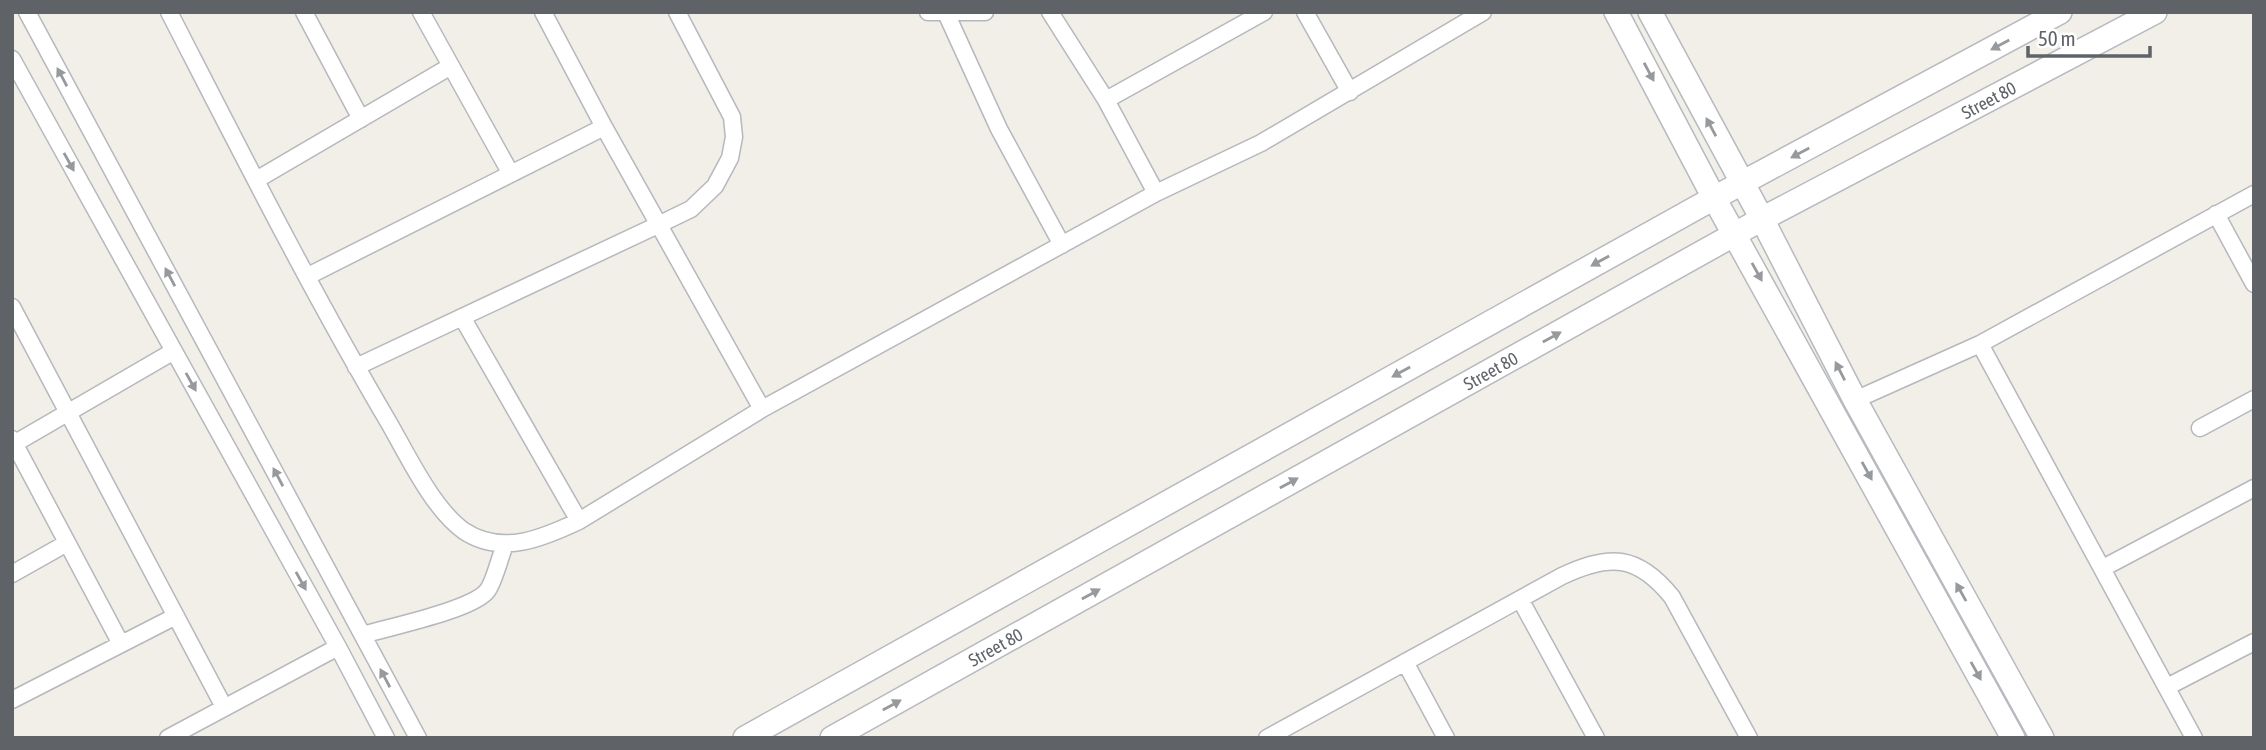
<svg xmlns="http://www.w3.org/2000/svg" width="2266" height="750" font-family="'Asap Condensed',sans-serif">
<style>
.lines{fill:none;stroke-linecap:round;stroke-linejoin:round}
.street-casing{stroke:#b5b8bc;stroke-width:19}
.secondary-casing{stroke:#b6babf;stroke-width:26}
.street{stroke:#fff;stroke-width:16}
.secondary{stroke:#fff;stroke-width:23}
.oneway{fill:#979a9d}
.labels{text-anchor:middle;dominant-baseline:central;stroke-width:7;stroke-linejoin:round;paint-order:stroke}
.street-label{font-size:18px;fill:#5f6368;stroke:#fff}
</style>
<rect width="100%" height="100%" fill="#f1efe8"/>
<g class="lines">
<defs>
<path id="street" d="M27,12l391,726
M169,12c71,138 141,277 220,411 19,33 44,86 75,108 38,25 79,7 115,-10l183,-112 394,-216 105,-50 222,-131
M304,12l57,107
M421,12l90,162
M543,12l61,115 158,282
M928,12h57
M1050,12l56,88 50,93
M1305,12l45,80
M946,13l53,116 63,116
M12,59l326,588 48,91
M1106,100l158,-88
M256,180l195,-114
M2216,214l38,70
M308,276l296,-149
M12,307l212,400
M462,317l117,204
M1980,344l214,394
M356,367l304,-143 31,-15 24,-23 15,-28 4,-21 -2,-20 -55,-105
M1855,400l125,-56 274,-150
M2200,428l54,-29
M12,439l109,205
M12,445l162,-94
M2103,568l151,-80
M12,574l55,-31
M1520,599l76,139
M363,635c26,-8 109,-25 124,-44 7,-8 13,-35 18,-46
M1405,662l41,76
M2167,687l87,-45
M12,700l164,-84
M168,738l170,-91
M1267,738l295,-162c48,-23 76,-21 110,21l77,141"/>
<g id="secondary">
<path d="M1616,12l98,186 299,540"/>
<path d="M1650,12l112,207 93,181 187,338"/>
<path d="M745,738l969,-540 346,-186"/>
<path id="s1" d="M832,738l930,-519 393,-207"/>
</g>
</defs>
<use href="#street" class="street-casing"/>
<use href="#secondary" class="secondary-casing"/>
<use href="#street" class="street"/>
<use href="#secondary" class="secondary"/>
</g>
<defs><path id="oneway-solid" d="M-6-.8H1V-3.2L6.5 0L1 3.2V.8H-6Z" transform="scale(1.75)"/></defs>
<g class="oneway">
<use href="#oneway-solid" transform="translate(2000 45) rotate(152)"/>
<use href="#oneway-solid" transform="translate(1649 72) rotate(62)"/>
<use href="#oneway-solid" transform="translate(62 77) rotate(-118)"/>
<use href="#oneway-solid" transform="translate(1711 127) rotate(-118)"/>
<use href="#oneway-solid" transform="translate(1800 153) rotate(152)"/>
<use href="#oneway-solid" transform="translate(69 162) rotate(61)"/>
<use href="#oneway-solid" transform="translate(1600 261) rotate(151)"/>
<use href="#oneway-solid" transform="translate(1757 272) rotate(61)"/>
<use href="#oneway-solid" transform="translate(170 277) rotate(-118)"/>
<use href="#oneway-solid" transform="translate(1552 337) rotate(-29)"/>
<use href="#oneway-solid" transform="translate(1840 371) rotate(-117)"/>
<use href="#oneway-solid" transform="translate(1401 372) rotate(151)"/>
<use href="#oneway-solid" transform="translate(191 382) rotate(61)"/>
<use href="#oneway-solid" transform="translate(1867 471) rotate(61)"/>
<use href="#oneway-solid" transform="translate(278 477) rotate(-118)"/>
<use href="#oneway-solid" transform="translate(1289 483) rotate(-29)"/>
<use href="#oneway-solid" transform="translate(301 581) rotate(61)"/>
<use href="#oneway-solid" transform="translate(1961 592) rotate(-119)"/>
<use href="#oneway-solid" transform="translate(1091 594) rotate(-29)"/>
<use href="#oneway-solid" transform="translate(1976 671) rotate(61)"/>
<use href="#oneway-solid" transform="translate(385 678) rotate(-118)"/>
<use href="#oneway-solid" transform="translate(892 705) rotate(-29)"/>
</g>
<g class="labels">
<g class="street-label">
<text stroke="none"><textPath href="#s1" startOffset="1321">Street 80</textPath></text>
<text stroke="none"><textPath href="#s1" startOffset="754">Street 80</textPath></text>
<text stroke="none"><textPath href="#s1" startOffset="187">Street 80</textPath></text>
</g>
</g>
<rect width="2266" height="750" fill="none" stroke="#5f6368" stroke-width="28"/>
<path d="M2028 46v10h122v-10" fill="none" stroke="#5f6368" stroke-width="3.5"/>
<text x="2038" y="46" font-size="21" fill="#5f6368" stroke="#ffffff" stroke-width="5" paint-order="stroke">50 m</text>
</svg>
